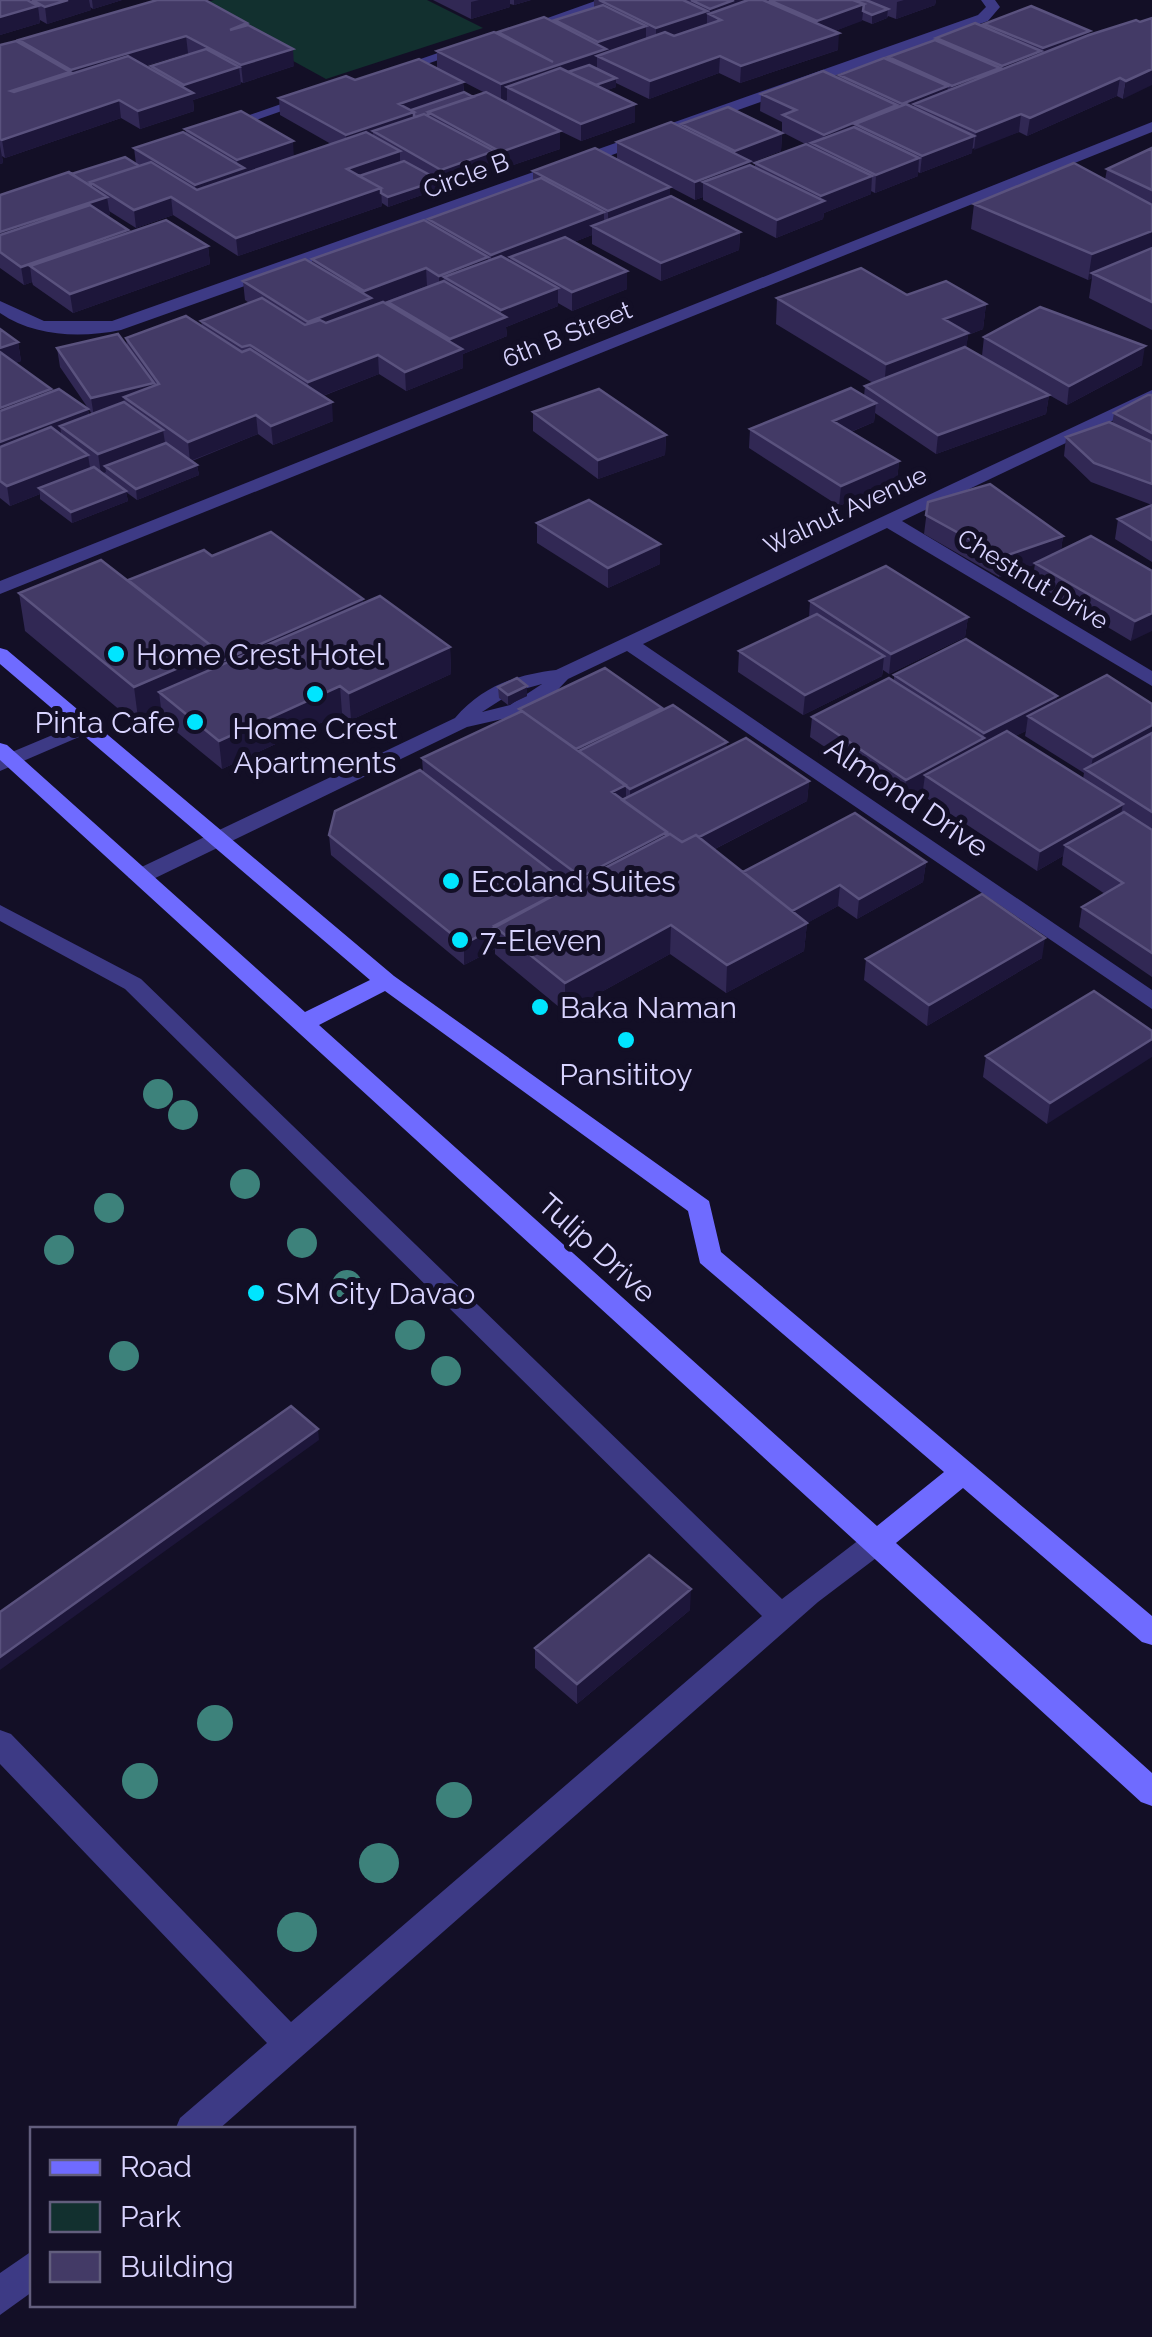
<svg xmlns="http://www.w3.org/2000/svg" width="1152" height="2337" font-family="Raleway,sans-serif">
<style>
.green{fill:#12302f}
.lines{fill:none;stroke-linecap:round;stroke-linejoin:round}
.service{fill:#3d3a85;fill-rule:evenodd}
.minor{fill:#3d3a85;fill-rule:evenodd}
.secondary{fill:#6f6bff;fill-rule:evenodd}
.tree{fill:#3d827b}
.wall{fill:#312854;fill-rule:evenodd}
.shaded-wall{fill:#1d163a}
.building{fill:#433a66;stroke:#5a527e;stroke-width:2.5}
.poi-dot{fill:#00e5ff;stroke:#130f26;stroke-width:4}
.labels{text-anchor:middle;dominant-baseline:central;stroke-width:10;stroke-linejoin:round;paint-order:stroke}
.far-street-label{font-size:25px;fill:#d9d4ff;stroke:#130f26}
.poi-label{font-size:30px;fill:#d9d4ff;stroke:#130f26;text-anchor:start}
.street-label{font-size:30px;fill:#d9d4ff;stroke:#130f26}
</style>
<rect width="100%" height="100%" fill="#130f26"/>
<path class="green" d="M214,0h213l56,28 -157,51 -133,-73z"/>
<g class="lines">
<path class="service" d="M86,721l7,2 3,4 -3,4 -93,40v-14z
M0,905l141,74 641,620 82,-63 10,-4 10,4 4,8 -4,8 -66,50 -600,528h-43l5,-12 87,-75 -267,-279v-34l11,4 280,288 471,-406 -637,-627 -125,-68z
M32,2251v41l-32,23v-42z"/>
<path class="minor" d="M598,0h21l-96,34 -12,-3z
M981,0h14l5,7 -12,14 -867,309c-40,8 -86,7 -121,-17v-12l44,20h68l866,-306 8,-8z
M461,45l12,3 -78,27 -12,-3z
M304,96l12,3 -88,31 -13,-3z
M1152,122v10l-1152,462v-13z
M1152,390v12l-250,119 250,150v15l-265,-158 -244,116 509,346v19l-525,-358 -59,28 -21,22 -22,13 -58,13 -320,155 -8,2 -11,-7 3,-5 324,-154c28,-32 60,-43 101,-48zM542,684l-32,21 -28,7 31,-20z"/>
<path class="secondary" d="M0,648l7,2 387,326 315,225 12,51 431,364v29l-10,-3 -179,-154 -67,55 256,230v33l-11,-4 -1141,-1042v-17l7,2 298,267 65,-32 -370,-316zM385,991l303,220 12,52 244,209 -67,54 -558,-501z"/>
</g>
<g class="tree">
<circle cx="158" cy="1094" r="15"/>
<circle cx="183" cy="1115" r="15"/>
<circle cx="245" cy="1184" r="15"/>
<circle cx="109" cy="1208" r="15"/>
<circle cx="302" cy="1243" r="15"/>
<circle cx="59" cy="1250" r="15"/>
<circle cx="347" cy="1285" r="15"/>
<circle cx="410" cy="1335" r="15"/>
<circle cx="124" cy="1356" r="15"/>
<circle cx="446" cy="1371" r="15"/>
<circle cx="215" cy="1723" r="18"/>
<circle cx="140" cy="1781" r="18"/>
<circle cx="454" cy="1800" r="18"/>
<circle cx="379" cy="1863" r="20"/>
<circle cx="297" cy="1932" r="20"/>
</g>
<path class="wall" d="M0,0h122l-29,9 -3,-2 1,3 -44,14 -7,-4v3l-40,12z
M433,0h98l-17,5 -4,-1v3l-39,12z
M594,0h342l-1,5 -39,14 -8,-3 -1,2 -15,6 -10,-4 -27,11 3,19 -98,33 -21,-10 -70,26 -33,-16v4l-9,3 28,14v18l-54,19 -23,-11 2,19 -59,20 -7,-3v3l-52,19 -3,-2v3l-51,18 -6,-4v3l-144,50 -65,-41 -37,13 -27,-17 1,4 -4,1 22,14 1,3 79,13 2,18 -137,49 -40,-28 -1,-3 -8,3 -24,-17v-73l71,-21 65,-10 -2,-16 52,-15 -1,-4 109,28 37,-13 -51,-29 -1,-17 76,-18 108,2 1,10 9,5 12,-4 -48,-25v-17l61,-16v-3l57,-9v-3l39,-12z
M1136,20l-13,79 -6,-3 -90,40 -8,-4 -47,17v4l-52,20 -2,-1v4l-43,17 -4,-2v3l-47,19 -1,6 -47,19 -73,-38v-3l-8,3 -78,-41v-17l64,-15v-3l101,9 -1,18 -31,12 -1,2 6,2v-4l56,-16 -29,-15v-10l-22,-11 1,-17 77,-16 1,-3 49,-15v-3l47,-17 1,-2 48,-11v-3l106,11z
M248,25l46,41 -51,17 -2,-1v2l-48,16 1,11 -54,18 -19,-11 -116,40 -3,-2 1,7 -3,1v-119l19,-3v-2zM188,53l1,1 -38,12v3l-6,-3z
M1152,148v182l-63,-32 3,-20 -4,2 -117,-51 3,-25 131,-24 2,-11z
M533,171l137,16v9l70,36 -1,18 -78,31 -69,-37v-9l-18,7 53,29v18l-55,22 -14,-8v3l-52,21 1,9 -44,18v14l-57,23 -27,-17 -56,22 10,25 -60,24 -15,-11 -66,27 5,4 2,10 -62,25 -11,-8 2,9 -56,22 -32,-24v-5l-30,12 -10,-8v-169l18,13 3,19 -6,2 37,29 36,17 1,6 3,-1 -32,-47 -3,-19 70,-2 -1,-8 76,-12 -1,-5 48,-18 -4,-3 -2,-19 69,-18v-4l116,-36v-4l105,-38z
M777,298l209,6 -3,25 -15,6 -2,13 74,42 -58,-34 2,-19 158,28 -75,40 -18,-10 -3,19 -110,40 -61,-41 -1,9 -23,10 48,29 -2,20 -58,25 -90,-58 1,-19 114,-33 1,-10 8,-3 -97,-59z
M1152,395v110l-61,-23 -27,-26 2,-19 46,-13 2,-11z
M533,412l133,23 -1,20 -67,24 -65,-48z
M928,502l135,34 -2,14 91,21 -21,70 -99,-59 3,-18 -36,13 -75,-43z
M1152,505v57l-37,-23 3,-20z
M537,523l123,41 -52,24 -71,-45z
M212,556l151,47 87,44 1,27 -100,46 -9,-7 -120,56 -60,-49v-4l-23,10 -114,-95 -6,-38 109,-13z
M810,601l158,16 -3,20 -76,37 -6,-4 -1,6 -79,39 -65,-43 1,-21 70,-33z
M894,675l163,21 -1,5 96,3v273l-73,-50 3,-20 23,-13 -43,-29 1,-9 -26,15 -115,-76 1,-5 -19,10 -94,-63 2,-20 82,-36zM1026,731l-1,5 59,37 -1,6 -68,-43z
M498,687l29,9 -19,9 -9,-7z
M519,709l143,2 64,37 83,33 -2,20 -92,48 28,23 183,-10 -3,20 -66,37 -19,-13 -31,17 -3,28 -78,42 -56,-39 -105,58 -70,-58v-5l-31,16 -133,-110 -2,-20 94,-63 -1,-14 97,-46z
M1042,958l-115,68 -63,-46 2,-21z
M1094,991l-47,133 -64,-47 3,-21z
M690,1610l-113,94 -42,-36v-20z"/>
<path class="shaded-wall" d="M68,0h21l2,10 -44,14 -2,-17z
M92,0h30l-29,9z
M479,0h31v7l-39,12v-17z
M514,0h17l-17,5z
M734,0h19l-32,20 -11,-6v-5z
M904,0h32l-1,5 -39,14 1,-17z
M864,4l-2,17 -46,17 1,-17z
M38,6l2,17 -40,12v-18z
M888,9l-1,9 -15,6v-9z
M707,11v17l-51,17v-17z
M646,26v17l-49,13v13l-90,18v13l-6,2v-18l97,-32v-10z
M1090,31l-2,17 -47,18 2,-18z
M839,33l-1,17 -98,33 1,-17z
M186,36l2,17 -115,34 -2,-17z
M293,49l1,17 -51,17 -2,-18z
M1041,51l-2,18 -39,15 2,-18z
M720,56l-1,17 -70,26 1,-18z
M239,67l2,17 -48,16 1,11 -54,18 -2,-18 47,-15 -1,-11z
M1000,68l-2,17 -47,18 1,-17z
M1152,69v16l-29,14 3,-18z
M70,72l2,18 -58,18 -3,-17z
M616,78v9l-27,10v-9z
M1120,78l-3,18 -90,40 3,-18z
M463,82l1,18 -50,16 1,14 -42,1v13l-26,9 -1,-18 53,-31z
M948,86l-2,18h-32l-1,13 -13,5 2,-18z
M119,100l2,18 -116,40 -3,-18z
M635,104v18l-54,19v-17z
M897,105l-1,18 -41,1 -1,16 -31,9 1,-14z
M1021,114l-2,18 -45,18 2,-18z
M560,131v18l-59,20v-17z
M782,133l-1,18 -31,12 -1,16 -46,3v15l-8,3v-18l39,-15 1,-16z
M974,136l-2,17 -52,20 2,-17z
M293,141l1,18 -97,44 -2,-18 43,-15 -1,-10z
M0,145l3,18 -3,1z
M400,151v18l-38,13 -15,-13z
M494,151v18l-52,19 -1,-18z
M919,158l-1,18 -43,17 1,-18z
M872,176l-1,18 -47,19 -1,6 -47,19 1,-18 44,-17v-7z
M439,180v9l-51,18v-10z
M670,187v18l-62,24v-18z
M381,188l1,18 -144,50 -2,-18z
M107,197l3,18 -110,37v-20z
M171,197l2,18 -37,13 -2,-18z
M604,212v18l-12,-4v9l-72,28 -10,-6v9l-19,8v-19z
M128,230l3,19 -101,17 2,16 -8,3 -3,-18z
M1152,231v23l-60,19v5l-4,2 4,-26z
M740,232l-1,18 -78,31v-18z
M208,246l2,18 -137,49 -3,-19z
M488,257v18l-44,2 1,15 -6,2v-18z
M426,268l1,18 -56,21 -62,34 -1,-19 57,-21 -1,-10z
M627,271v18l-55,22v-19z
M558,288v18l-52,21 1,9 -44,18v14l-57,23 -1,-19 46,-18 -1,-15 51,-20v-9z
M986,304l-3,25 -15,6 -3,24 -81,31 2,-26 58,-45z
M18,342l3,19 -21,8v-21z
M1145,346l-3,19 -75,40 2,-19z
M378,355l1,19 -70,27 -1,-19z
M154,383l2,19 -32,-5 2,12 -32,8 -3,-19z
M51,389l3,19 -54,21v-21z
M1049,395l-3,19 -110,40 2,-19z
M332,402l1,19 -60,24 -2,-19z
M876,403l-2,19 -43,18 2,-19z
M88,409l2,19 -30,-2 2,13 -62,23v-20z
M256,415l2,19 -68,27 -2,-19z
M163,430l3,19 -61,17 1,6 -5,2 -3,-20z
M666,435l-1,20 -67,24v-19z
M88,455l3,19 -52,14 1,6 -30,12 -3,-20z
M899,461l-2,20 -58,25 2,-20z
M197,465l2,10 -62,25 -1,-11z
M126,491l2,10 -56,22 -1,-11z
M1063,536l-3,20 -61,21 3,-20z
M660,544v20l-52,24v-20z
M363,599l2,27 -138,61 -3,-27z
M1152,613v18l-21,10 4,-20z
M968,617l-3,20 -76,37 2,-20z
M450,647l1,27 -100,46 -2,-27z
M218,651l4,38 -63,3 3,24 -23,10 -5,-39z
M884,656l-2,20 -79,39 2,-20z
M340,686l2,27 -120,56 -3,-28z
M527,686v10l-19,9v-10z
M1057,696l-3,21 -26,-1 -2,15 -44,22 -57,22 -2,15 -19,10 2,-20 77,-41 1,-6z
M662,708l-1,20 -69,34 -17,-12z
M1152,725v18l-62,29 3,-15z
M727,742l-1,20 -96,48v-21z
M809,781l-2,20 -125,65v-20z
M626,785v20l-14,-13z
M1123,804l-4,21 -54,20 -2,11 -26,15 3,-20z
M667,832l-1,28 -85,46v-29z
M926,862l-3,20 -66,37 2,-20z
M840,885l-2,21 -36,20 5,-3 -3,28 -78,42 1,-28 65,-54z
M671,925l-1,29 -105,58v-29z
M494,928l1,21 -31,16v-21z
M1045,938l-3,20 -115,68 2,-21z
M1152,1039v18l-105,67 3,-21z
M318,1429l1,11 -319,230v-13z
M691,1589l-1,21 -113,94v-20z"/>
<path class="building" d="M0,0h27l11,6 -38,11z
M32,0h36l-23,7z
M157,0h48l42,23 -17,7 18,-5 45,24 -52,16 -55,-29 -115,34 -52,-30z
M599,0h84l24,11 -51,17z
M691,0h43l-24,9z
M748,0h15l76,33 -98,33 -21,-10 -70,25 -53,-25 68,-24 9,4 47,-16 -12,-6z
M769,0h84l11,4 -47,17z
M853,0h13l22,9 -16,6 -9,-4 1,-7z
M603,5l43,21 -48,16 -43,-22z
M1031,6l59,25 -47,17 -59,-24z
M544,17l62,32 -105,35 -64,-33 57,-19 59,30 -55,-30z
M1152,18v51l-26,12 -6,-3 -90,40 -9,-4 -45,18 -62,-28 175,-69 47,-15 4,2z
M975,23l66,28 -39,15 -66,-28z
M935,40l65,28 -48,18 -64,-29z
M16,41l54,31 -59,19 3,1 114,-36 65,37 -55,18 -19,-11 -117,40 -2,-1v-94z
M206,49l33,18 -55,18 -33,-19z
M884,58l64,28 -46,18 -63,-29z
M419,59l44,23 -64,22 15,8 -68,23 -67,-37 67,-22 9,4z
M589,65l27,13 -20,7 -28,-13z
M560,68l75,36 -54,20 -74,-37z
M823,71l74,34 -73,30 -41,-20 13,-5 -35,-16z
M464,92l9,5 -45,15v4l-4,-2 -8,3 -2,-1v-4l-3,-2z
M486,92l74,39 -59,21 -73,-40z
M906,104l68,32 -52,20 -67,-32z
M728,107l54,26 -47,18 -54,-27z
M241,111l52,30 -56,19 -52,-31z
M424,114l70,37 -53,19 -68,-39z
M671,122l79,39 -55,21 -78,-40z
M854,127l65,31 -43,17 -65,-32z
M183,132l61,36 -49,17 -61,-37z
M366,132l34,19 -53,18 34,19 -145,50 -65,-41 -37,13 -44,-28 61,-20 46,28z
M806,144l66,32 -51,20 -66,-33z
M595,148l75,39 -62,24 -75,-40z
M1152,148v42l-45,-21z
M125,157l14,9 -49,16 1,4 -20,-12z
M404,161l35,19 -51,17 -7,-4v-5l-22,-12z
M1074,163l78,42v26l-60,23 -118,-50z
M750,165l74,36 -47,19 -74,-38z
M69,172l38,25 -107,35v-37z
M541,178l63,34 -113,43 -63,-36z
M671,196l69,36 -79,31 -69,-37z
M90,205l38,25 -107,37 -21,-15v-17z
M166,220l42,26 -138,48 -40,-28z
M424,220l64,37 -49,19 -13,-8 -62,23 -52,-32z
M565,237l62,34 -55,21 -62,-35z
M1152,248v54l-60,-29z
M501,256l57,32 -57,22 -57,-33z
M305,259l66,39 -63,24 -65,-41z
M861,268l46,27 39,-14 40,23 -42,15 24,14 -82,31 -109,-66z
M444,281l62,36 -56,22 -62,-37z
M262,298l43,27 15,-5 6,3 57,-21 79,47 -57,23 -27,-17 -70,27 -58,-37 -8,2 -41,-26z
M1040,307l105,39 -76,40 -85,-49z
M186,316l56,36 8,-3 82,53 -61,24 -15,-11 -68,27 -64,-45 35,-13 -33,-46z
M0,329l18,13 -18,6z
M118,334l36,49 -63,15 -34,-50z
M965,347l84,48 -111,40 -73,-49z
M0,352l51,37 -51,19z
M851,388l25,15 -43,18 66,40 -58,25 -91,-57z
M59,389l29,20 -88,33v-31z
M599,389l67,46 -68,25 -65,-48z
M1148,395h4v38l-38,-20z
M124,402l39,28 -65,24 -38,-28z
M1109,422l43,20v42l-58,-21 -28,-26z
M51,427l37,28 -81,31 -7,-5v-34z
M166,443l31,22 -61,24 -31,-23z
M94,467l32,24 -55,21 -32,-24z
M990,484l73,52 -61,21 -76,-42 2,-13z
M589,500l71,44 -52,24 -71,-45z
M1152,505v35l-34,-21z
M271,532l92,67 -139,61 -6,-4v-5l-90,-71 76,-30 8,6z
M1091,536l61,35v42l-17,8 -100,-58z
M101,560l117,91 -84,36 -115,-94z
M886,566l82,51 -77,37 -81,-53z
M380,596l70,51 -101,46 -9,-7 -121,55 -60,-49z
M817,614l67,42 -79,39 -66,-44z
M966,639l91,57 -73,37 -90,-58z
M605,668l57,40 -86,41 -57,-40z
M1107,675l45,29v21l-59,32 -65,-41z
M517,678l10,8 -19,9 -10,-8z
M889,678l95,60 -78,42 -94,-63z
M673,705l54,37 -97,47 -51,-38z
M522,711l104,74 -14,7 55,40 -86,45 -159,-119z
M1007,731l116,73 -83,47 -115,-76z
M1152,733v79l-67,-43z
M746,738l63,43 -110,56 -3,-2 -14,7 -12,-8 -3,1v-3l-45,-32z
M420,770l151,116 -107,58 -135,-109 6,-24z
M1124,812l28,18v123l-70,-46 41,-24 -58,-38z
M855,813l71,49 -67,37 -19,-14 -48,26 -49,-39z
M670,834l12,8 14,-7 111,88 -80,42 -56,-40 -106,58 -71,-57z
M982,894l63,44 -116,67 -63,-46z
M1094,991l58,40v8l-102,64 -64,-47z
M291,1406l27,23 -318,228v-45z
M649,1555l42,34 -114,95 -42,-36z"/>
<g class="poi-dot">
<circle cx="116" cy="654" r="10"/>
<circle cx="315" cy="694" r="10"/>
<circle cx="195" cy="722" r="10"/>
<circle cx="451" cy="881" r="10"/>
<circle cx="460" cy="940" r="10"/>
<circle cx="540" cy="1007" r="10"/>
<circle cx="626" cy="1040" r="10"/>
<circle cx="256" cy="1293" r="10"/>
</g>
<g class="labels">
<g class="far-street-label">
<text transform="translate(466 175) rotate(-20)">Circle B</text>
<text transform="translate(567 334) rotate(-22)">6th B Street</text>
<text transform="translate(845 510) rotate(-25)">Walnut Avenue</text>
<text transform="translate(1033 579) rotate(31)">Chestnut Drive</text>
</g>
<g class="poi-label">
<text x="136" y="654">Home Crest Hotel</text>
<text x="175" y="722" text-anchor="end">Pinta Cafe</text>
<text x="315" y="728" text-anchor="middle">Home Crest<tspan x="315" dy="34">Apartments</tspan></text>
<text x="471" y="881">Ecoland Suites</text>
<text x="480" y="940">7-Eleven</text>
<text x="560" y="1007">Baka Naman</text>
<text x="626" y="1074" text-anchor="middle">Pansititoy</text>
<text x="276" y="1293">SM City Davao</text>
</g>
<g class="street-label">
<text transform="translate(907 797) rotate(34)">Almond Drive</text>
<text transform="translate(597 1248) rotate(42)">Tulip Drive</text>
</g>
</g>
<rect x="30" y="2127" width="325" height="180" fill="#130f26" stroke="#625e7d" stroke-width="2.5"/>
<rect x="50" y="2160" width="50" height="15" fill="#6f6bff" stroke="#625e7d" stroke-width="2.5"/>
<text x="120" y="2177" font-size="30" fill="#d9d4ff">Road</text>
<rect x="50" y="2202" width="50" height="30" fill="#12302f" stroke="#625e7d" stroke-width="2.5"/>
<text x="120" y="2227" font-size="30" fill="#d9d4ff">Park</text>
<rect x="50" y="2252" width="50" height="30" fill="#433a66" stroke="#625e7d" stroke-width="2.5"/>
<text x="120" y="2277" font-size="30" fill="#d9d4ff">Building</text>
</svg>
